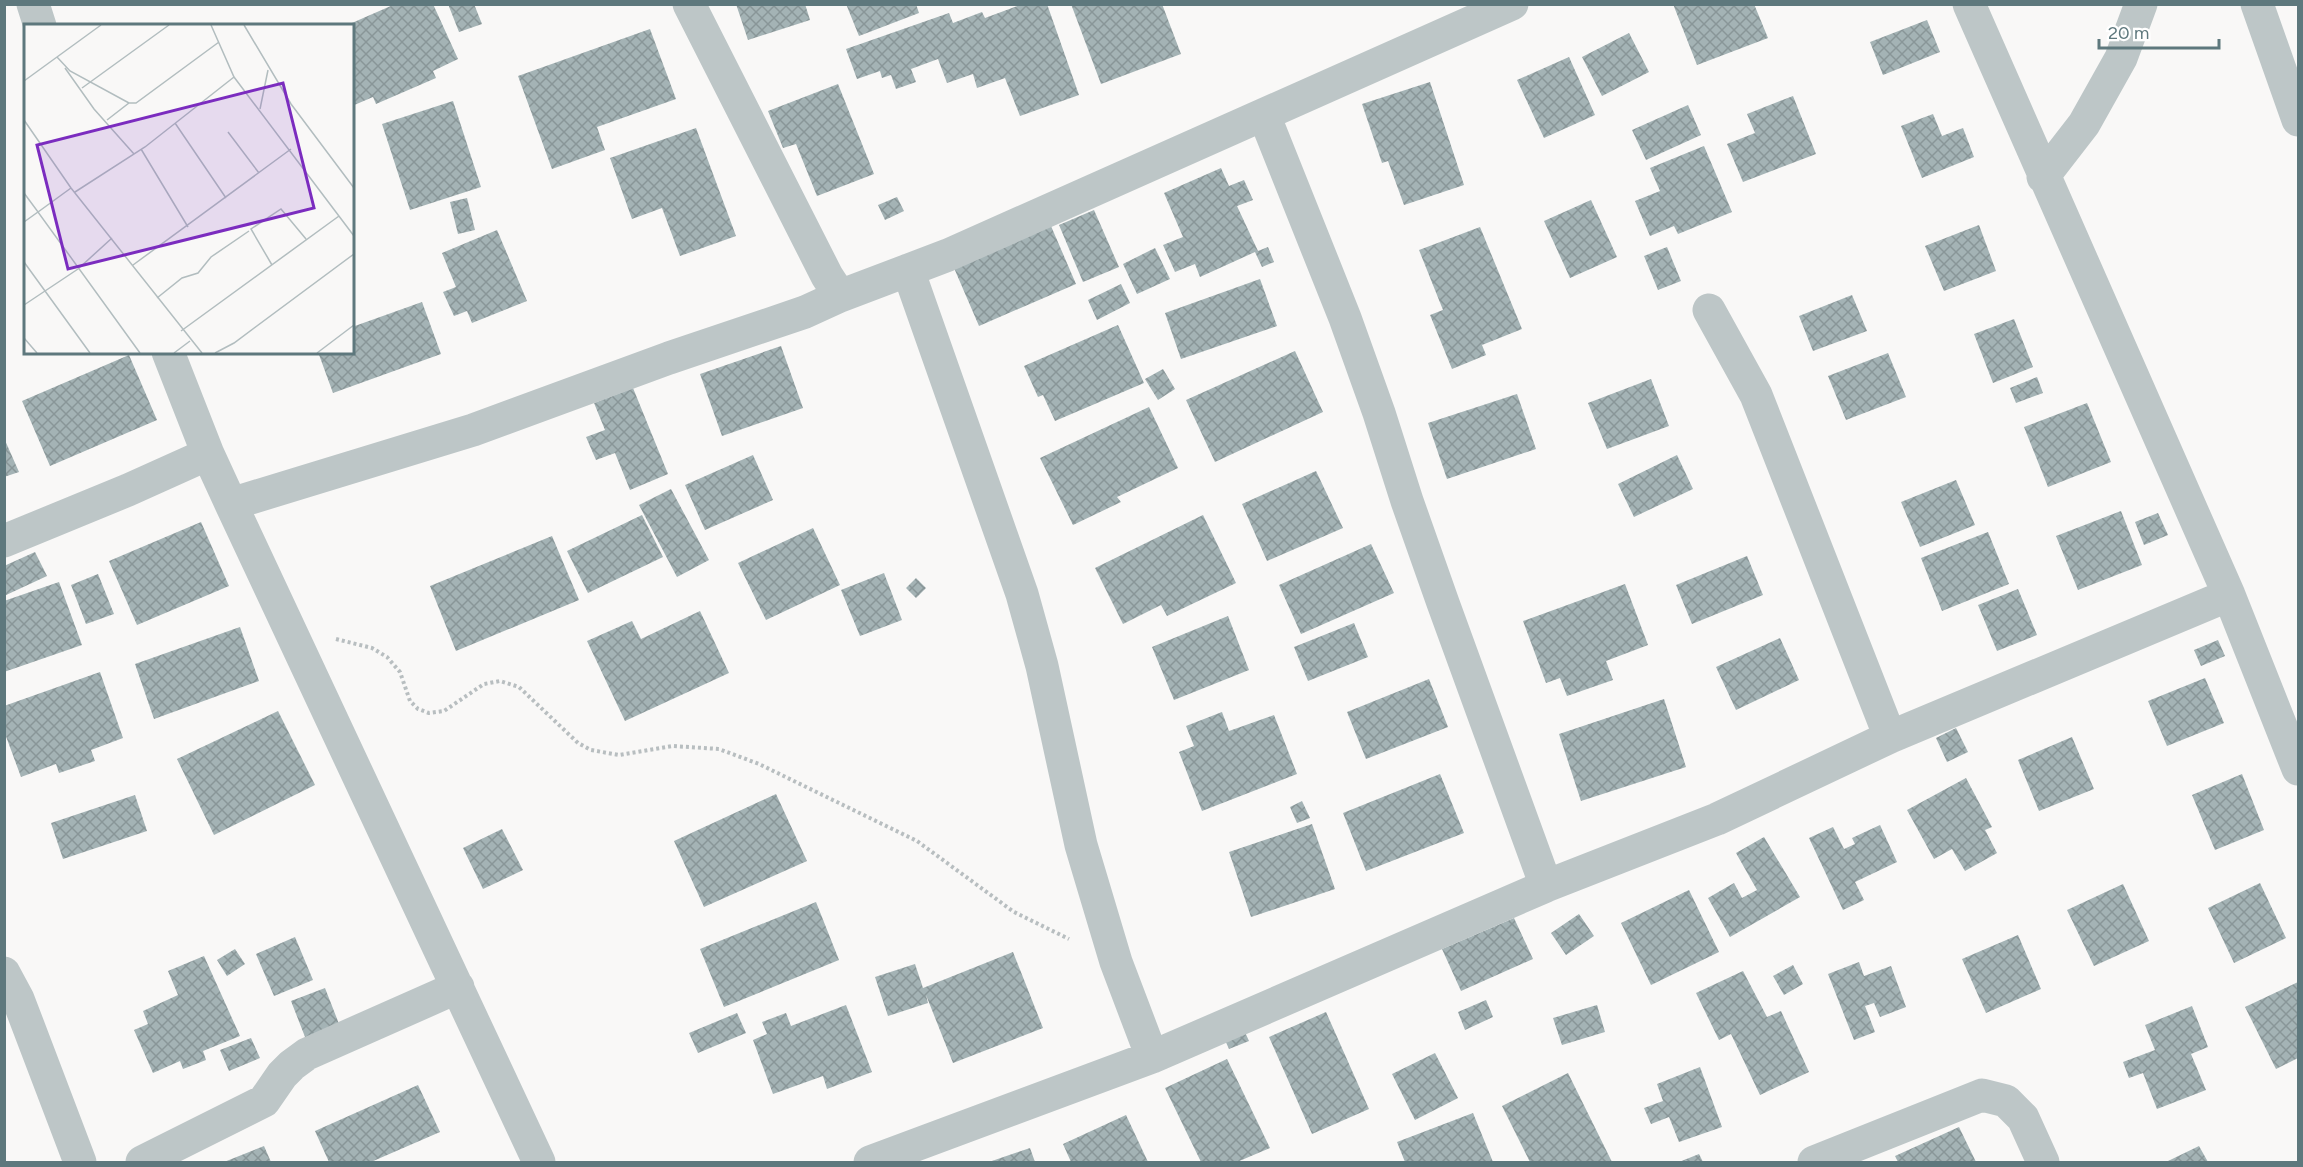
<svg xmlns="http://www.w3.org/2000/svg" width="2303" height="1167" font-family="Figtree,sans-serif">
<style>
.building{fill:url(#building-cross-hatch)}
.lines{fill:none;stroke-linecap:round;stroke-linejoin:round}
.path{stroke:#b8bec0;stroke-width:4;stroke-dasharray:3 3;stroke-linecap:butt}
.minor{stroke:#bdc6c7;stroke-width:33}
.inset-road{fill:none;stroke:#b2bdbf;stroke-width:1.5}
.view{fill:#7b2cbf;fill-opacity:0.15;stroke:#7b2cbf;stroke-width:3}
.inset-edge{fill:none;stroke:#5e787d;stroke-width:3}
</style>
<defs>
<pattern id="building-cross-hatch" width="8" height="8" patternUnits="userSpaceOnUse" patternTransform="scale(1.5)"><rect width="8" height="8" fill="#a4b3b5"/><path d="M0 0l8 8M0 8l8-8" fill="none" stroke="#899698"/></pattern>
</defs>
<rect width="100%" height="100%" fill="#f9f8f7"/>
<path class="building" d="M433,4l25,55 -25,12 3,7 -60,26 -3,-7 -21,9v-80h-7l48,-21z
M448,4h26l8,20 -23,8z
M736,4h69l5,16 -62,20z
M846,4h70l3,9 -60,23z
M1023,4h24l32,91 -59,21 -15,-38 -28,10 -4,-14 -26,9 -9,-24 -27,10 5,13 -20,7 -5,-14 -9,3 -2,-7 -23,8 -11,-30 103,-36 4,10 29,-11 3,6z
M1071,4h91l19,50 -80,30z
M1673,4h81l14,34 -71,27z
M1927,20l13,32 -57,23 -13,-33z
M650,29l26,70 -79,28 8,23 -53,19 -34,-93z
M1629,33l20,39 -47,24 -20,-39z
M1569,57l26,58 -51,23 -27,-58z
M1430,82l34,103 -60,20 -16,-44 -6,2 -20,-59z
M838,84l36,90 -57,22 -21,-52 -13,4 -15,-37z
M1793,96l23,58 -73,28 -16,-38 28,-11 -8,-19z
M453,101l28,86 -71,23 -28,-86z
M1688,105l13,30 -55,25 -14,-30z
M1933,114l9,22 21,-8 11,29 -52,21 -21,-52z
M696,128l40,108 -56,20 -18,-48 -30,11 -22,-61z
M1704,146l28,66 -54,22 -4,-8 -24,10 -15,-35 25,-10 -10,-23z
M1221,168l8,18 15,-6 9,20 -16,6 21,45 10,-4 6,15 -12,5 -7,-15 -55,25 -5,-13 -20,8 -12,-27 20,-8 -19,-44z
M897,197l7,14 -19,9 -7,-15z
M467,198l8,32 -17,4 -8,-32z
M1591,200l26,57 -47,21 -26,-57z
M1094,210l25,57 -36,15 -24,-57z
M1979,225l17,46 -52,20 -19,-45z
M1051,226l25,58 -97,42 -25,-58z
M1480,227l42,102 -40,16 4,10 -34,14 -22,-54 13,-5 -24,-60z
M497,230l30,71 -55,22 -5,-12 -13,5 -11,-24 13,-5 -14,-34z
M1667,247l14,34 -23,9 -14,-34z
M1155,248l15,31 -33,15 -14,-30z
M1260,279l17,47 -96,33 -16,-46z
M1121,284l9,19 -33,17 -9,-20z
M1852,295l15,36 -54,20 -14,-35z
M422,302l19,52 -108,39 -15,-41h34v-25z
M2014,319l19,48 -40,16 -19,-49z
M1118,325l26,58 -89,38 -12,-26 -5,2 -14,-31z
M781,346l22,62 -81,28 -22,-62z
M1295,351l28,61 -108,50 -29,-62z
M1888,353l18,44 -60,23 -18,-44z
M129,355l28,65 -107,46 -28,-65z
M1163,369l12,20 -17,11 -13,-21z
M2037,377l6,16 -27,10 -6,-15z
M1651,379l18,47 -62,23 -19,-46z
M633,388l35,86 -38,16 -15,-37 -19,7 -10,-23 19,-7 -11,-27z
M1517,394l19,55 -89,30 -19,-56z
M2087,403l24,59 -63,25 -24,-60z
M1149,407l29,61 -61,29 4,5 -48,23 -33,-67z
M4,438l15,34 -15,5z
M753,455l20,45 -68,30 -20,-45z
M1677,455l16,34 -59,28 -16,-33z
M1316,471l27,57 -76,33 -25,-57z
M1956,480l19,45 -55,22 -19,-45z
M671,489l38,71 -32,17 -38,-72z
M2121,511l21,54 -64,25 -22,-54z
M2158,513l10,22 -24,10 -9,-23z
M642,515l21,42 -75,36 -21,-42z
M1203,515l33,68 -69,33 -6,-11 -38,19 -28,-56z
M201,522l28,64 -92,39 -28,-64z
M813,528l27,57 -74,35 -28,-57z
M1988,532l21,52 -67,27 -21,-53z
M552,536l27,64 -123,51 -26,-65z
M1371,544l23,49 -93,41 -22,-49z
M35,552l12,24 -43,20v-30z
M1747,556l16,39 -71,29 -16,-39z
M884,573l18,47 -42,16 -19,-46z
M98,574l16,40 -28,10 -15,-39z
M916,578l10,10 -10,10 -10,-10z
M59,582l23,63 -78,27v-71z
M1625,584l23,61 -42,16 7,19 -46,16 -7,-18 -14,5 -23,-62z
M2018,589l19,46 -40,16 -19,-46z
M700,611l29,62 -104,48 -38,-80 45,-20 9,18z
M1228,616l21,54 -75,30 -22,-53z
M1354,623l14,34 -60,24 -14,-34z
M240,627l19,54 -105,38 -19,-55z
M1780,638l19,42 -63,30 -20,-43z
M2218,640l7,16 -24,10 -7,-16z
M100,672l23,66 -32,12 4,11 -36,12 -3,-9 -35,13 -17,-46v-25z
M2205,678l19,45 -57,23 -19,-45z
M1429,679l19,48 -82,32 -19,-47z
M1664,699l22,68 -105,34 -22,-67z
M278,711l37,74 -101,50 -37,-76z
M1222,712l7,19 45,-16 23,59 -95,37 -23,-59 15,-6 -8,-20z
M1956,728l12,24 -21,10 -11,-24z
M2072,737l22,52 -55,22 -21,-51z
M1440,774l24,59 -98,38 -23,-58z
M2242,774l22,56 -49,20 -23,-55z
M1966,778l26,49 -7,3 12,23 -32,18 -13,-22 -18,10 -27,-49z
M776,794l31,67 -103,46 -30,-66z
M135,795l12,36 -84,28 -12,-36z
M1302,801l8,17 -13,5 -7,-16z
M1312,824l23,65 -84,28 -22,-65z
M1880,825l17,37 -42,20 9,18 -21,10 -34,-72 24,-11 11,22 11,-5 -3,-6z
M502,829l21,41 -40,19 -20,-41z
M1764,837l36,60 -70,40 -22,-39 26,-15 8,15 15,-8 -21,-37z
M2260,883l26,55 -52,25 -26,-55z
M2123,884l26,57 -55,25 -27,-56z
M1689,890l30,62 -68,33 -30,-62z
M816,902l23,58 -115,47 -24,-58z
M1579,914l15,22 -28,19 -15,-22z
M1514,918l19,41 -72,32 -19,-42z
M2018,935l23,54 -55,24 -24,-54z
M295,937l18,43 -39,16 -18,-42z
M235,949l10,15 -18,12 -10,-16z
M1013,952l30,76 -90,35 -27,-68 2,8 -40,13 -13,-39 40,-13 8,24z
M204,956l36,80 -37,15 3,9 -23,9 -3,-8 -27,12 -19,-43 14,-6 -5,-13 35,-16 -10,-24z
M1859,962l5,14 27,-10 15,41 -26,10 -6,-14 -9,3 10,26 -21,8 -26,-66z
M1793,965l10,19 -19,11 -11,-19z
M1743,971l24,46 14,-6 28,61 -49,23 -29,-61 -12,6 -23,-47z
M2298,982v76l-22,11 -31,-62z
M325,988l16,41 -34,13 -16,-41z
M1486,1000l7,17 -28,13 -7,-18z
M846,1005l26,67 -45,17 -4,-13 -50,18 -20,-54 14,-6 -5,-12 24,-9 5,13z
M1597,1005l8,27 -43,13 -9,-27z
M2192,1006l16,41 -17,7 15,36 -49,19 -14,-36 -14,5 -6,-16 32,-12 -10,-25z
M1326,1012l43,97 -57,25 -43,-97z
M737,1013l9,20 -48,20 -9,-20z
M1240,1021l9,20 -20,8 -9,-20z
M251,1038l9,20 -31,13 -9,-21z
M1435,1053l23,45 -43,22 -23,-46z
M1227,1059l43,89 -33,14h-36l-36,-74z
M1700,1067l22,60 -43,15 -10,-25 -18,7 -7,-16 19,-7 -6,-17z
M1568,1073l44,89h-82l-28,-56z
M418,1085l22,47 -69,30h-42l-14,-31z
M1473,1113l20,49h-88l-8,-20z
M1126,1115l22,47h-77l-8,-18z
M1959,1127l17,35h-78l-3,-6z
M264,1146l7,16h-47z
M2199,1146l9,16h-42z
M1030,1148l5,14h-46z
M1699,1154l4,8h-24z"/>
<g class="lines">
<path class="path" d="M336,639l36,9 15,9 13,15 10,29 8,8 11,4 15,-2 40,-27 16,-3 19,6 59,56 13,7 28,5 54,-9 46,3 40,15 158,77 97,71 55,27"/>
<path class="minor" d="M33,4l7,22
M689,4l138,272 13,20
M1969,4l260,591 69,174
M2257,4l41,116
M1264,115l81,203 34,95 28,88 36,102 103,283
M2043,177l41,-53 37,-66 20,-54
M908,270l114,324 20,72 39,179 35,117 36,95
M1709,310l47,85 134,342
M168,352l40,102 23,50 308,658
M231,504l242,-74 196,-72 136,-46 35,-16 108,-41 564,-251
M4,541l124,-51 80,-36
M4,973l14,26 62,163
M142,1162l122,-61 18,-26 10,-10 15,-11 151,-67
M870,1162l282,-105 394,-171 171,-67 173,-82 339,-142
M1814,1162l168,-67 24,6 17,17 20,44"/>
</g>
<g transform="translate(24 24)">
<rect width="330" height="330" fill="#f9f8f7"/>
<path class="inset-road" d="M187,1l23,52 120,159M220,1l47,79 63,84M33,33l13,14 59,32M41,44l29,41 40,45M0,57l77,-56M58,64l87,-63M236,85l8,-39M0,96l47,68 131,165M83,96l22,-17h7l83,-61M151,99l51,75M204,108l31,41M117,125l47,78M51,168l70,-45 89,-70M0,169l14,19 33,-24M0,198l14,-10 102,141M0,238l66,91M109,241l158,-116M248,241l-21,-36 30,-20 25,30M133,274l25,-20 16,-5 13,-16 38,-26M0,281l54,-36 34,-31M157,307l158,-115M0,314l13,15M150,329l16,-12M191,329l19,-10 120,-89M293,329l37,-28"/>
<path class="view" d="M259,59l31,125 -246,61 -31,-124z"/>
<rect width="330" height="330" class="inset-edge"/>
</g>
<rect width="2303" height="1167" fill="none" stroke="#5e787d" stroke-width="12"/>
<path d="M2099 39v9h120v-9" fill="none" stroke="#5e787d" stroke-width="3"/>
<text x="2108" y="39" font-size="18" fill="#5e787d" stroke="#ffffff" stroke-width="4.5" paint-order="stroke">20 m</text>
</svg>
